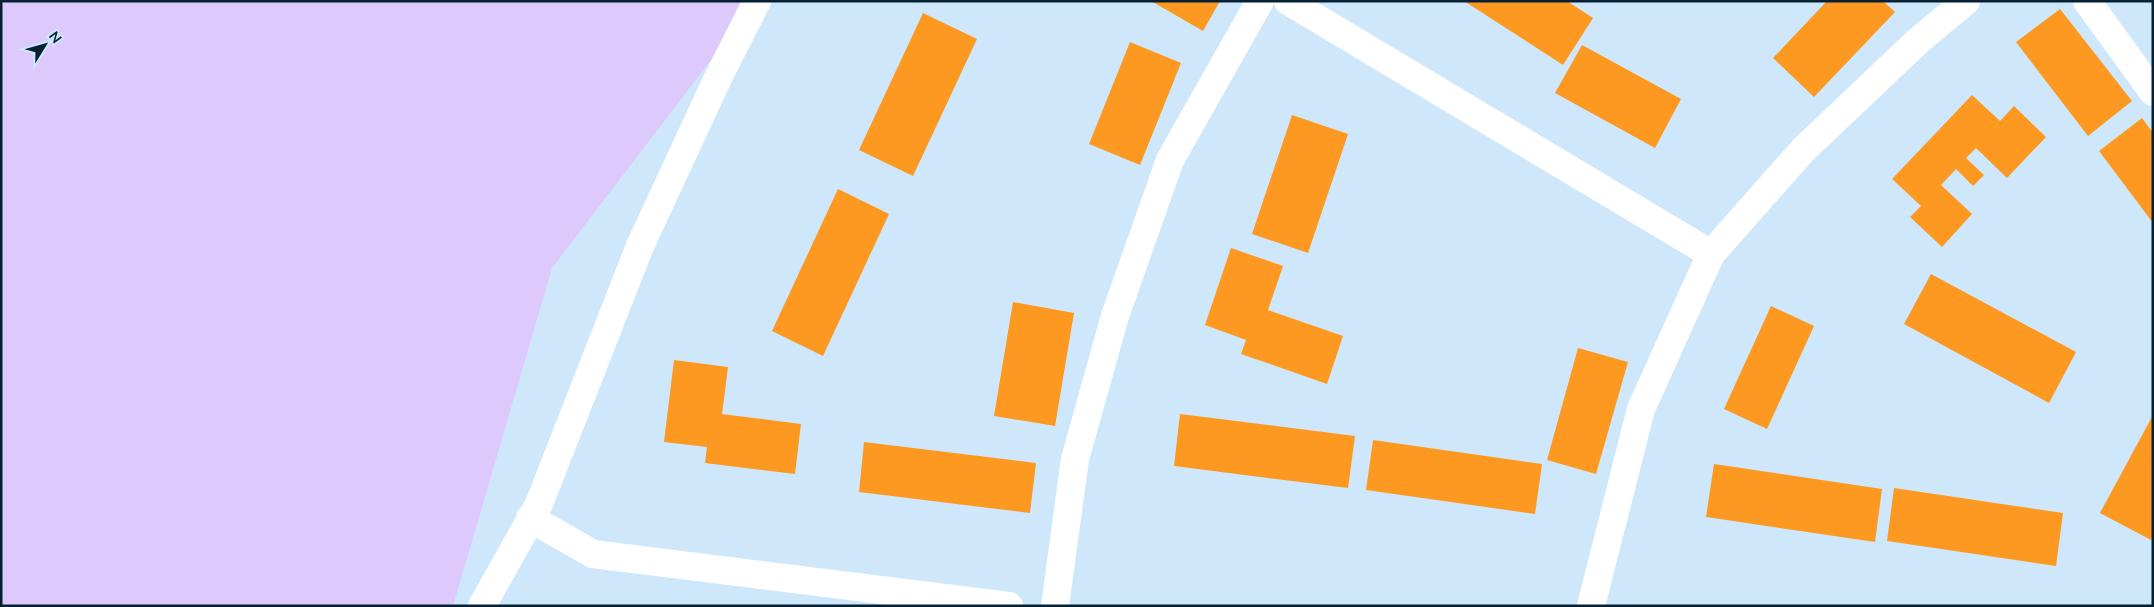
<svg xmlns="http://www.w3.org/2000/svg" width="2154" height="607" font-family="Mulish,sans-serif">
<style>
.green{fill:#ddc9fb}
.building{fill:#fd9920}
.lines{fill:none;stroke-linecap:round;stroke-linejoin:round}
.street{stroke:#fff;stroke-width:28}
</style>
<rect width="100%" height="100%" fill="#cee7fb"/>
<path class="green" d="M1,1h755l-204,267 -99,338h-452z"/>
<path class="building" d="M1151,1h69l-17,30z
M1464,1h103l26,17 -30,47z
M1827,1h56l12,11 -81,85 -41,-39z
M2060,9l72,92 -44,35 -72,-94z
M923,13l54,26 -64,137 -54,-26z
M1130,42l51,21 -41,102 -51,-21z
M1582,45l99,54 -26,49 -100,-55z
M1972,95l28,26 14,-15 32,31 -39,41 -31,-30 -10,10 18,17 -11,11 -17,-17 -15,16 31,29 -30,33 -32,-30 11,-11 -29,-27z
M1292,115l56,19 -40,119 -56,-19z
M2142,118l11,15v90l-54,-72z
M838,189l51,25 -66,142 -51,-25z
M1231,248l52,18 -15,44 75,26 -16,48 -86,-30 5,-14 -41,-15z
M1931,274l145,78 -27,51 -145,-79z
M1013,302l61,11 -19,113 -61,-10z
M1771,306l43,20 -47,103 -43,-20z
M1578,348l50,14 -32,112 -49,-14z
M674,360l54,7 -6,47 79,10 -6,50 -90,-11 2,-16 -43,-5z
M1180,414l175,22 -7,52 -174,-22z
M2153,415v121l-2,4 -51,-27z
M1373,440l169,24 -7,50 -169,-24z
M864,442l172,21 -6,50 -171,-21z
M1714,464l168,25 -7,53 -169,-25z
M1894,488l169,25 -7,53 -169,-25z"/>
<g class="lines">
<path class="street" d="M1288,1l423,253
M2087,1l66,91
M530,518l63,36 416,52
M482,606l57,-102 101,-258 77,-166 40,-79
M1055,606l20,-147 40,-143 55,-156 90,-159
M1591,606l50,-197 70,-155 92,-104 115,-109 48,-40"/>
</g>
<rect width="2154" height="607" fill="none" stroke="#072134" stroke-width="5"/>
<g transform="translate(45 45) rotate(53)" stroke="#cee7fb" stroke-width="4" paint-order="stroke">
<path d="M0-4L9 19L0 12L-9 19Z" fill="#072134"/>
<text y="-8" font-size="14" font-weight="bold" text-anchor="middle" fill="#072134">N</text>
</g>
</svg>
